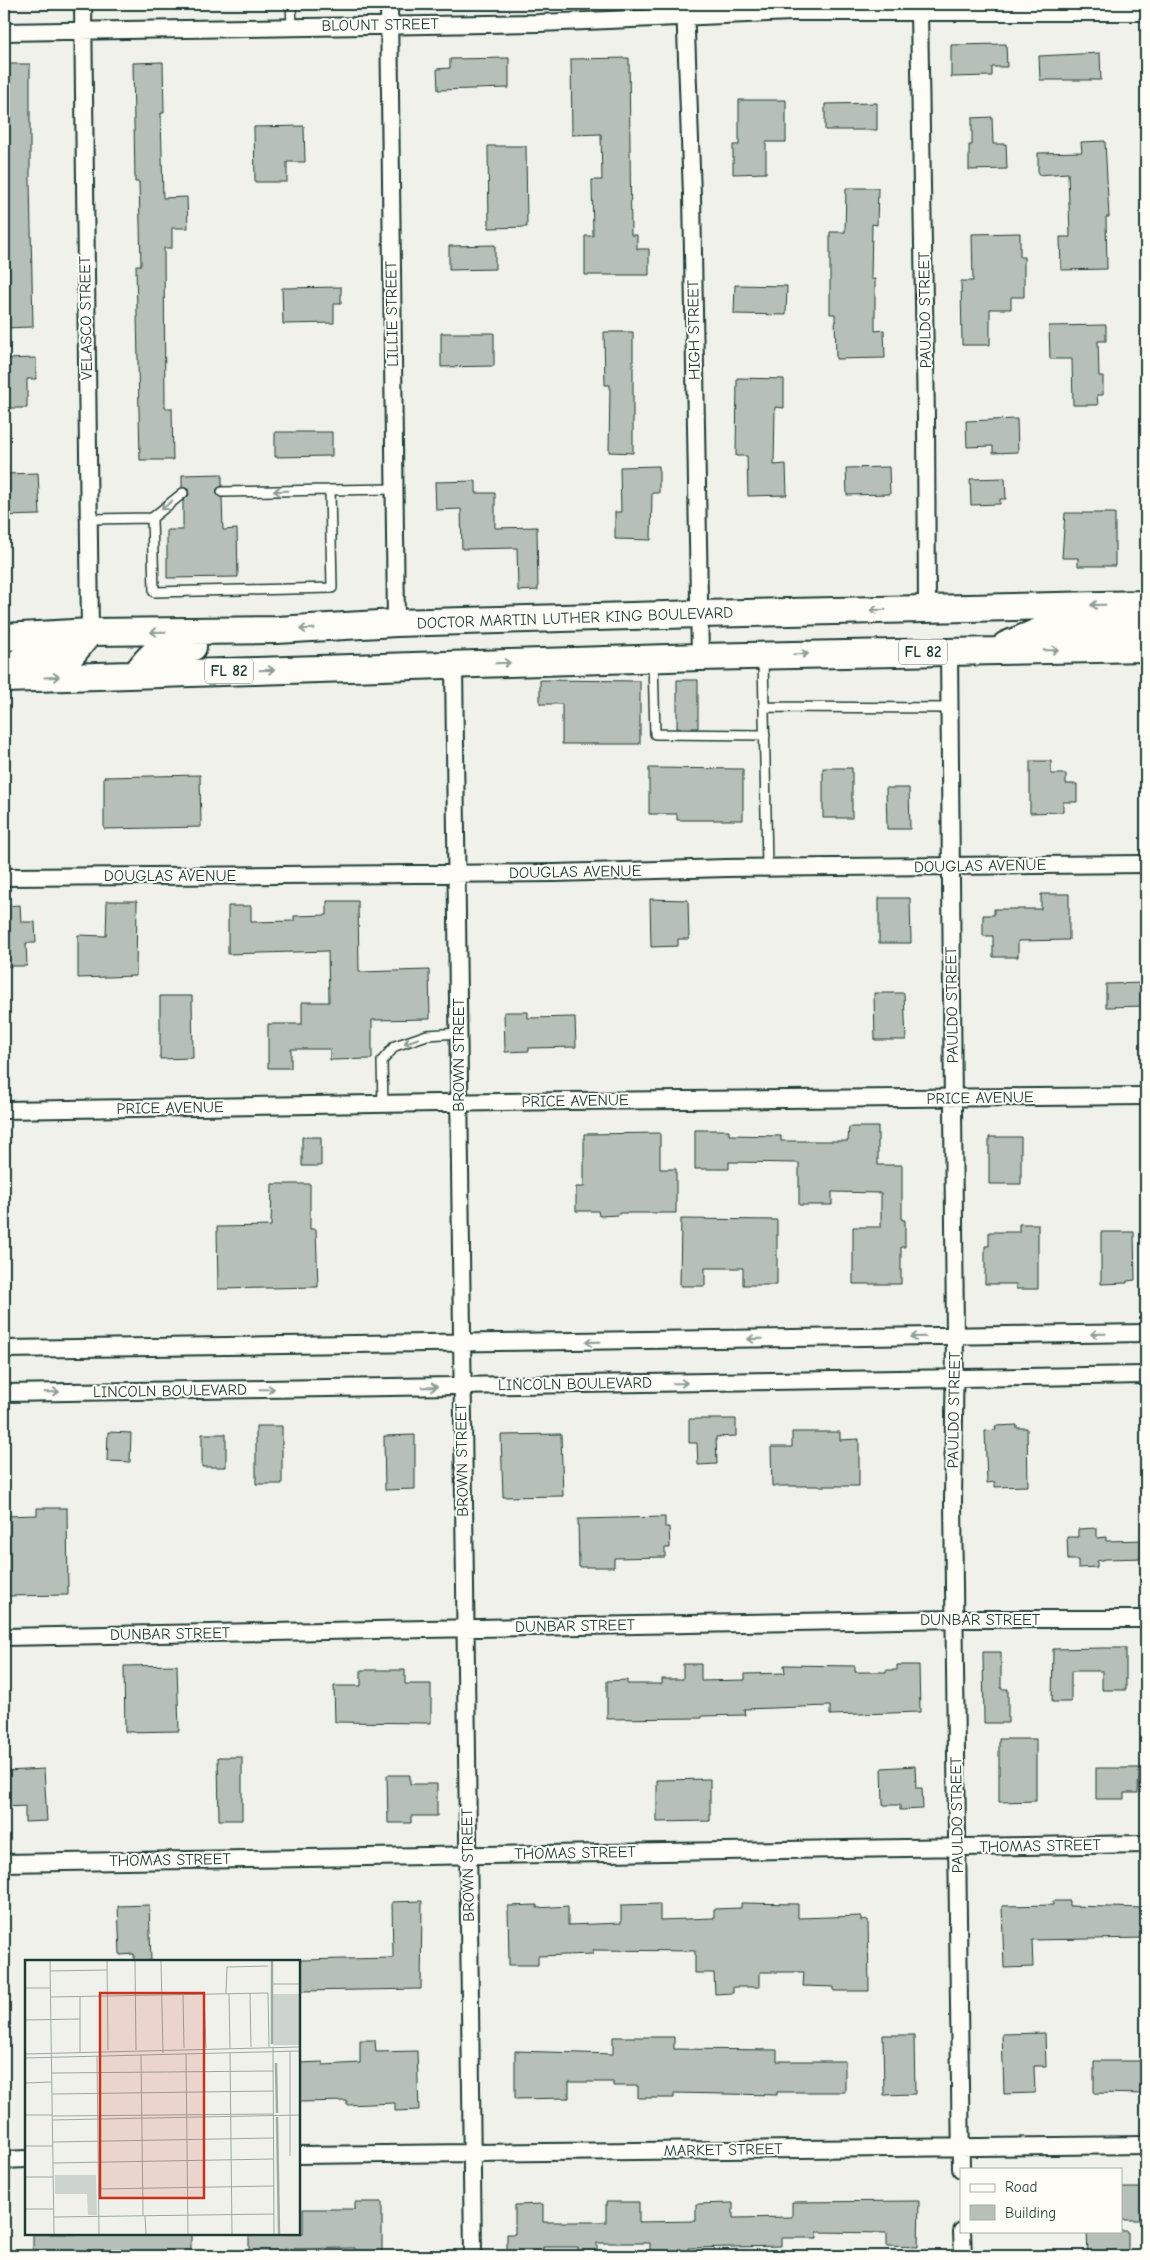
<svg xmlns="http://www.w3.org/2000/svg" width="1150" height="2260" font-family="'Comic Neue',sans-serif">
<style>
.building{fill:#b6bfb8;stroke:#1f3d34}
.lines{fill:none;stroke-linecap:round;stroke-linejoin:round}
.service-casing{stroke:#1f3d34;stroke-width:12}
.minor-casing{stroke:#1f3d34;stroke-width:20}
.primary-casing{stroke:#1f3d34;stroke-width:30}
.service{stroke:#fdfcf7;stroke-width:9}
.minor{stroke:#fdfcf7;stroke-width:16}
.primary{stroke:#fdfcf7;stroke-width:26}
.oneway{stroke:#8e9c96}
.labels{text-anchor:middle;dominant-baseline:central;stroke-width:4;stroke-linejoin:round;paint-order:stroke}
.shield{fill:#fdfcf7;stroke:#62766e;stroke-width:1}
.shield-label{font-size:15px;font-weight:bold;fill:#1f3d34}
.street-label{font-size:16px;fill:#1f3d34;stroke:#fdfcf7}
.inset-river{fill:none;stroke:#9faca4;stroke-width:2.5}
.inset-road{fill:none;stroke:#9ca9a2;stroke-width:1}
.view{fill:#c8321e;fill-opacity:0.15;stroke:#c8321e;stroke-width:2.5}
.inset-edge{fill:none;stroke:#1f3d34;stroke-width:2.5}
</style>
<rect width="100%" height="100%" fill="#f0f1eb"/>
<filter id="ink" filterUnits="userSpaceOnUse"><feTurbulence type="fractalNoise" baseFrequency=".02" numOctaves="2"/><feDisplacementMap in="SourceGraphic" scale="10" xChannelSelector="R" yChannelSelector="G"/><feConvolveMatrix kernelMatrix="1 2 1 2 8 2 1 2 1" color-interpolation-filters="sRGB"/></filter>
<g filter="url(#ink)">
<path class="building" d="M1006,44l1,23h-15v9l-41,1v-32z
M1100,53l1,27h-61l-1,-24z
M509,58v30l-71,2 -1,-21 13,-1v-9z
M629,58l2,177h6v14h12v26h-64v-39h8l-1,-56h10l-1,-46 -29,1 -1,-76z
M163,62l1,51h-3l2,85 24,-1 1,31h-16v20h-8l1,160h7l1,52h-33l-4,-195h5l-2,-83h-4l-2,-119z
M4,64h26v117l3,146 -29,1z
M739,100h47v42h-20v31l-33,1v-29h6z
M877,103v27h-52v-26z
M992,117l1,27h13l1,25 -38,1v-25h3v-27z
M304,126l1,36h-18v20h-32l-1,-55z
M1105,141l4,76h-3l1,52 -46,1 -1,-33h10l-2,-64 -30,2v-22l44,-1 -1,-10z
M488,146h38l1,81 -38,1z
M846,188h32l-1,37 -5,-1 -1,55h4v52l9,-1 1,28 -49,1 -1,-45h-5v-82h15z
M1020,233v24h4v40h-13v12h-21v36h-28l-1,-64h12l-1,-47z
M495,245v24l-46,1v-24z
M735,285l52,1 -1,29 -52,-1z
M341,287v17h-7v19l-51,1 -1,-36z
M1106,325v16h-8l1,35h4v19h-6l1,10h-25l-1,-46h-22l-1,-33z
M604,332h29v121l-24,-1 1,-67h-5z
M441,333h53v33l-53,1z
M36,358v21h-9v29h-23v-49z
M737,378l47,1v29l-9,-1 -1,58 12,-1 1,31 -39,1 -1,-40h-11z
M1017,419l1,33 -25,1v-7l-26,1 -1,-26z
M275,432h57v24l-57,1z
M659,466v27h-7l-1,47 -36,-1v-27h6l-1,-45z
M889,467l1,27 -43,1 -1,-27z
M38,473l2,42 -36,1v-42z
M222,474v12l-5,3 -1,4 6,5 1,32 14,-1 1,48 -71,1v-48h16v-29l6,-6 -1,-6 -6,-2v-12z
M1005,478l1,21h-6v5l-29,1 -1,-26z
M476,481v12h19v35l42,-1 1,63 -20,1 -1,-43 -55,1 -1,-40 -25,1 -1,-28z
M1065,513h50v53h-37v-8h-16z
M540,680l100,1v63h-78v-40h-22z
M677,680h21v48h-21z
M1030,761h21v13h15v10h11v18h-14v10l-33,1z
M649,768l94,1v51h-66v-6h-28z
M823,768h29v50h-29z
M200,775l1,52 -97,2v-52z
M886,788h23l1,41h-23z
M1041,894h28v46l-51,1v16h-25v-21h-10v-21h11v-6h47z
M879,898h31l1,45h-32z
M650,899l38,1 1,39h-11v7l-27,1z
M107,901h30l-1,75 -58,2v-43l28,1z
M327,901h31l1,71 70,-2 1,49 -58,1v39l-42,1v-11h-39v19h-23v-44h34v-22h27l-1,-51 -100,3v-48h23v16l43,-1v-5l33,-1z
M20,905l1,17h14l1,21h-10l1,23h-23v-60z
M1146,983v23l-40,1v-23z
M874,993h30l2,47h-31z
M160,996h32l1,62 -33,1z
M504,1012h24v6l47,-1 1,30 -47,1v3l-24,1z
M849,1127h29v38h24v55h3v27h-4v37h-48v-57h28v-34l-49,-1v13h-33v-42l-70,-1v7h-34v-39h34v5l52,1v5h67z
M660,1133v36h16v44h-57v2l-20,1 -1,-5h-22v-24h8v-53z
M302,1137h19v29h-19z
M989,1137h32v47h-32z
M272,1184h38v45h6l2,58 -100,2 -1,-62 54,-1z
M681,1219l96,1v65h-34v-17h-38v18h-25z
M1019,1224h19v65h-22v-5h-31v-38h4v-14h30z
M1101,1232h33l1,48 -8,1v2l-26,1z
M689,1419h47v17l-20,1 1,27 -19,1 -1,-22h-8z
M1017,1425v3h10l1,58 -33,1v-5l-8,1 -2,-52 11,-1 -1,-4z
M256,1426h26v58h-26z
M108,1432l23,1 -1,29 -23,-1z
M792,1432h48v8l19,-1v47h-87l-1,-39h21z
M202,1434h24v33h-24z
M561,1434l2,62 -60,1 -2,-62z
M415,1435v54l-30,1 -1,-54z
M37,1508h30l1,87 -64,1v-80l33,-1z
M665,1517v10h4l1,21h-5v9l-51,1v9h-35l-1,-48z
M1097,1528v10l9,-1v4l40,-1v18l-40,1 -9,2v6l-19,1v-8h-10l-1,-23h11v-8z
M1102,1648h24v42h-24v-19h-31v31h-19l1,-53z
M983,1652h18v37h7v34h-24z
M683,1664h18v17l44,-1v-6l40,-1 -1,-8 71,1v6h31v-2h11v-5h22l1,47 -90,3v-9l-86,3 1,6 -43,1v2l-95,1v-38l20,-1v4h35v-5h21z
M177,1665l2,66 -54,1 -1,-66z
M361,1670h44v14h26v39l-96,-1 -1,-36h27z
M999,1739h37v62l-37,1z
M218,1757h24v63h-23z
M915,1766l1,22h6l1,21 -23,1v-5h-17l-1,-37z
M1096,1768h43l-1,25h-14v6h-28z
M44,1769l3,52 -22,1v-16l-18,1 -1,-36z
M387,1775h23v9h27v32h-26v7h-23z
M710,1779v42l-53,1v-42z
M422,1901l-1,88 -122,2v-31l94,-2 -1,-56z
M1053,1901h17v5l76,2v30l-114,2 1,27 -29,1 -2,-62 51,-1z
M741,1903l57,1v14l63,-2v5l7,-1 1,71h-35v-4l-31,-1 1,-14h-44v15h-27v6l-18,1 -1,-21h-19v-22l-102,-1v4l-55,2v9h-29l-1,-59 29,-1v3l31,-2v19l53,-2v-18l39,-1v16l54,-2v-9l27,-1z
M149,1905l2,56h-17v-7l-14,1 -2,-49z
M1045,2033l1,33h-12l1,27 -31,1 -2,-60z
M883,2035h31l1,59 -31,1z
M613,2037h61v12l103,1v11h68v31h-68v3l-103,-2v5h-36v-12h-25v-4h-44v16l-54,1v-48l98,3z
M360,2040h15l1,12 41,-1 2,59 -24,1v-8l-48,2v-4l-48,1v-39l24,-1v3l37,-2z
M1094,2061h52v33l-52,-1z
M1121,2188h25v32h-25z
M919,2201l-1,46 -31,-1v-13l-70,-1v6h-36v8l-93,2v7h-38v-12h-53v13h-19v-9h-35v9l-36,-2v-20h8v-29l28,-1v18h63v-20h33v20l57,-1v-17l37,-1v15l59,-1v-15z
M355,2202h27v54h-27v-8l-70,1v7h-36v-22h54v-25h52z
M1087,2231h41v25h-40z
M33,2234h158v20l-129,2v-6h-29z"/>
<g class="lines">
<defs>
<path id="service" d="M291,4l1,22
M222,492l108,-2
M152,518l31,-25
M89,519l63,-1 2,74 178,-4 -2,-98 65,-1
M763,658l4,210
M653,661l2,73 110,1
M764,707l185,1
M383,1105l-1,-44 13,-15 32,-11 32,-2"/>
<path id="minor" d="M83,4l7,628
M389,4l7,619
M685,4l7,191 8,462
M919,12l7,407 1,189
M4,32l535,-9 253,-11h354
M949,651l6,686 -2,165 8,667
M454,664l19,1592
M4,877l551,-4 171,-5 420,-4
M4,1110l564,-9 578,-5
M4,1349l1142,-16
M4,1393l1142,-18
M4,1637l950,-18h192
M4,1863l1142,-19
M299,2155l847,-10
M4,2160l22,-1
M962,2231l1,25"/>
<path id="primary" d="M4,637l86,-5 187,-2 119,-7 304,-9 446,-10
M1006,645l37,-15 103,-7
M4,671l21,-13 48,-5 17,-21
M136,674c21,-29 23,-25 57,-27
M4,679l696,-22 446,-9"/>
</defs>
<use href="#service" class="service-casing"/>
<use href="#minor" class="minor-casing"/>
<use href="#primary" class="primary-casing"/>
<use href="#service" class="service"/>
<use href="#minor" class="minor"/>
<use href="#primary" class="primary"/>
</g>
<defs><path id="oneway-shaft" d="M-6 0H5M1.5-3L5.5 0L1.5 3" fill="none" stroke-width="1.6" stroke-linecap="round" stroke-linejoin="round" transform="scale(1.25)"/></defs>
<g class="oneway">
<use href="#oneway-shaft" transform="translate(281 491) rotate(179)"/>
<use href="#oneway-shaft" transform="translate(167 505) rotate(141)"/>
<use href="#oneway-shaft" transform="translate(1098 605) rotate(179)"/>
<use href="#oneway-shaft" transform="translate(878 610) rotate(179)"/>
<use href="#oneway-shaft" transform="translate(307 629) rotate(178)"/>
<use href="#oneway-shaft" transform="translate(158 632) rotate(179)"/>
<use href="#oneway-shaft" transform="translate(1051 650) rotate(-1)"/>
<use href="#oneway-shaft" transform="translate(801 654) rotate(-1)"/>
<use href="#oneway-shaft" transform="translate(503 663) rotate(-2)"/>
<use href="#oneway-shaft" transform="translate(267 670) rotate(-2)"/>
<use href="#oneway-shaft" transform="translate(52 677) rotate(-3)"/>
<use href="#oneway-shaft" transform="translate(411 1041) rotate(161)"/>
<use href="#oneway-shaft" transform="translate(1098 1334) rotate(179)"/>
<use href="#oneway-shaft" transform="translate(918 1337) rotate(179)"/>
<use href="#oneway-shaft" transform="translate(755 1339) rotate(179)"/>
<use href="#oneway-shaft" transform="translate(593 1342) rotate(179)"/>
<use href="#oneway-shaft" transform="translate(680 1383) rotate(-1)"/>
<use href="#oneway-shaft" transform="translate(430 1387) rotate(-1)"/>
<use href="#oneway-shaft" transform="translate(267 1389) rotate(-1)"/>
<use href="#oneway-shaft" transform="translate(52 1392) rotate(-1)"/>
</g>
</g>
<g class="labels">
<g class="shield">
<rect x="899" y="639.5" width="48" height="25" rx="4"/>
<rect x="205" y="658.5" width="48" height="25" rx="4"/>
</g>
<g class="shield-label">
<text x="923" y="652">FL 82</text>
<text x="229" y="671">FL 82</text>
</g>
<g class="street-label">
<text transform="translate(380 25) rotate(-1)">BLOUNT STREET</text>
<text transform="translate(925 310) rotate(-91)">PAULDO STREET</text>
<text transform="translate(392 314) rotate(-91)">LILLIE STREET</text>
<text transform="translate(86 318) rotate(-91)">VELASCO STREET</text>
<text transform="translate(694 330) rotate(-91)">HIGH STREET</text>
<text transform="translate(575 618) rotate(-2)">DOCTOR MARTIN LUTHER KING BOULEVARD</text>
<text transform="translate(980 866) rotate(-1)">DOUGLAS AVENUE</text>
<text transform="translate(575 872) rotate(-1)">DOUGLAS AVENUE</text>
<text x="170" y="876">DOUGLAS AVENUE</text>
<text transform="translate(952 1005) rotate(-91)">PAULDO STREET</text>
<text transform="translate(459 1055) rotate(-90)">BROWN STREET</text>
<text transform="translate(980 1098) rotate(-1)">PRICE AVENUE</text>
<text transform="translate(575 1101) rotate(-1)">PRICE AVENUE</text>
<text transform="translate(170 1108) rotate(-1)">PRICE AVENUE</text>
<text transform="translate(575 1384) rotate(-1)">LINCOLN BOULEVARD</text>
<text transform="translate(170 1391) rotate(-1)">LINCOLN BOULEVARD</text>
<text transform="translate(954 1410) rotate(-89)">PAULDO STREET</text>
<text transform="translate(462 1460) rotate(-91)">BROWN STREET</text>
<text x="980" y="1620">DUNBAR STREET</text>
<text transform="translate(575 1626) rotate(-1)">DUNBAR STREET</text>
<text transform="translate(170 1634) rotate(-1)">DUNBAR STREET</text>
<text transform="translate(957 1815) rotate(-91)">PAULDO STREET</text>
<text transform="translate(1040 1846) rotate(-1)">THOMAS STREET</text>
<text transform="translate(575 1853) rotate(-1)">THOMAS STREET</text>
<text transform="translate(170 1860) rotate(-1)">THOMAS STREET</text>
<text transform="translate(468 1865) rotate(-91)">BROWN STREET</text>
<text transform="translate(723 2150) rotate(-1)">MARKET STREET</text>
</g>
</g>
<g transform="translate(25 1960)">
<rect width="275" height="275" fill="#f0f1eb"/>
<path d="M247,34h28v51h-27zM30,215h41l1,40h-9l-1,-21h-32z" fill="#cdd3cd"/>
<path class="inset-river" d="M247,1v83M251,103l1,50M252,157l2,117"/>
<path class="inset-road" d="M25,1l4,273M82,1l1,89M110,1l1,89M136,1l2,92M25,11l57,-1M248,24h27M0,28h25M225,33l1,54M158,34l1,54M179,34l2,54M201,34l1,-27 41,-1M204,34l1,54M26,37l217,-4 1,54M0,60l55,-1M248,87l1,187M265,91v105M55,92v-56M205,93l2,181M0,94l275,-7M161,94l2,180M116,95l2,161M72,96l2,178M0,98l275,-7M27,113l221,-2M0,123l27,-1M27,134l221,-3M0,155h27M28,156l221,-2M27,160l248,-5M28,182l221,-4M0,186h28M28,203l221,-4M0,217h28M73,229l176,-3M0,249h28M120,256l1,18M29,257l220,-3"/>
<path class="view" d="M75,33h104v205h-104z"/>
<rect width="275" height="275" class="inset-edge"/>
</g>
<rect width="1150" height="2260" fill="none" stroke="#fdfcf7" stroke-width="20"/>
<rect x="10" y="10" width="1130" height="2240" fill="none" stroke="#1f3d34" stroke-width="2" filter="url(#ink)"/>
<rect x="960" y="2168" width="162" height="65" fill="#fdfcf7" stroke="#a4b0a9"/>
<rect x="970" y="2184" width="25" height="8" fill="#fdfcf7" stroke="#a4b0a9"/>
<text x="1005" y="2192" font-size="15" fill="#1f3d34">Road</text>
<rect x="970" y="2205" width="25" height="15" fill="#b6bfb8" stroke="#a4b0a9"/>
<text x="1005" y="2218" font-size="15" fill="#1f3d34">Building</text>
</svg>
